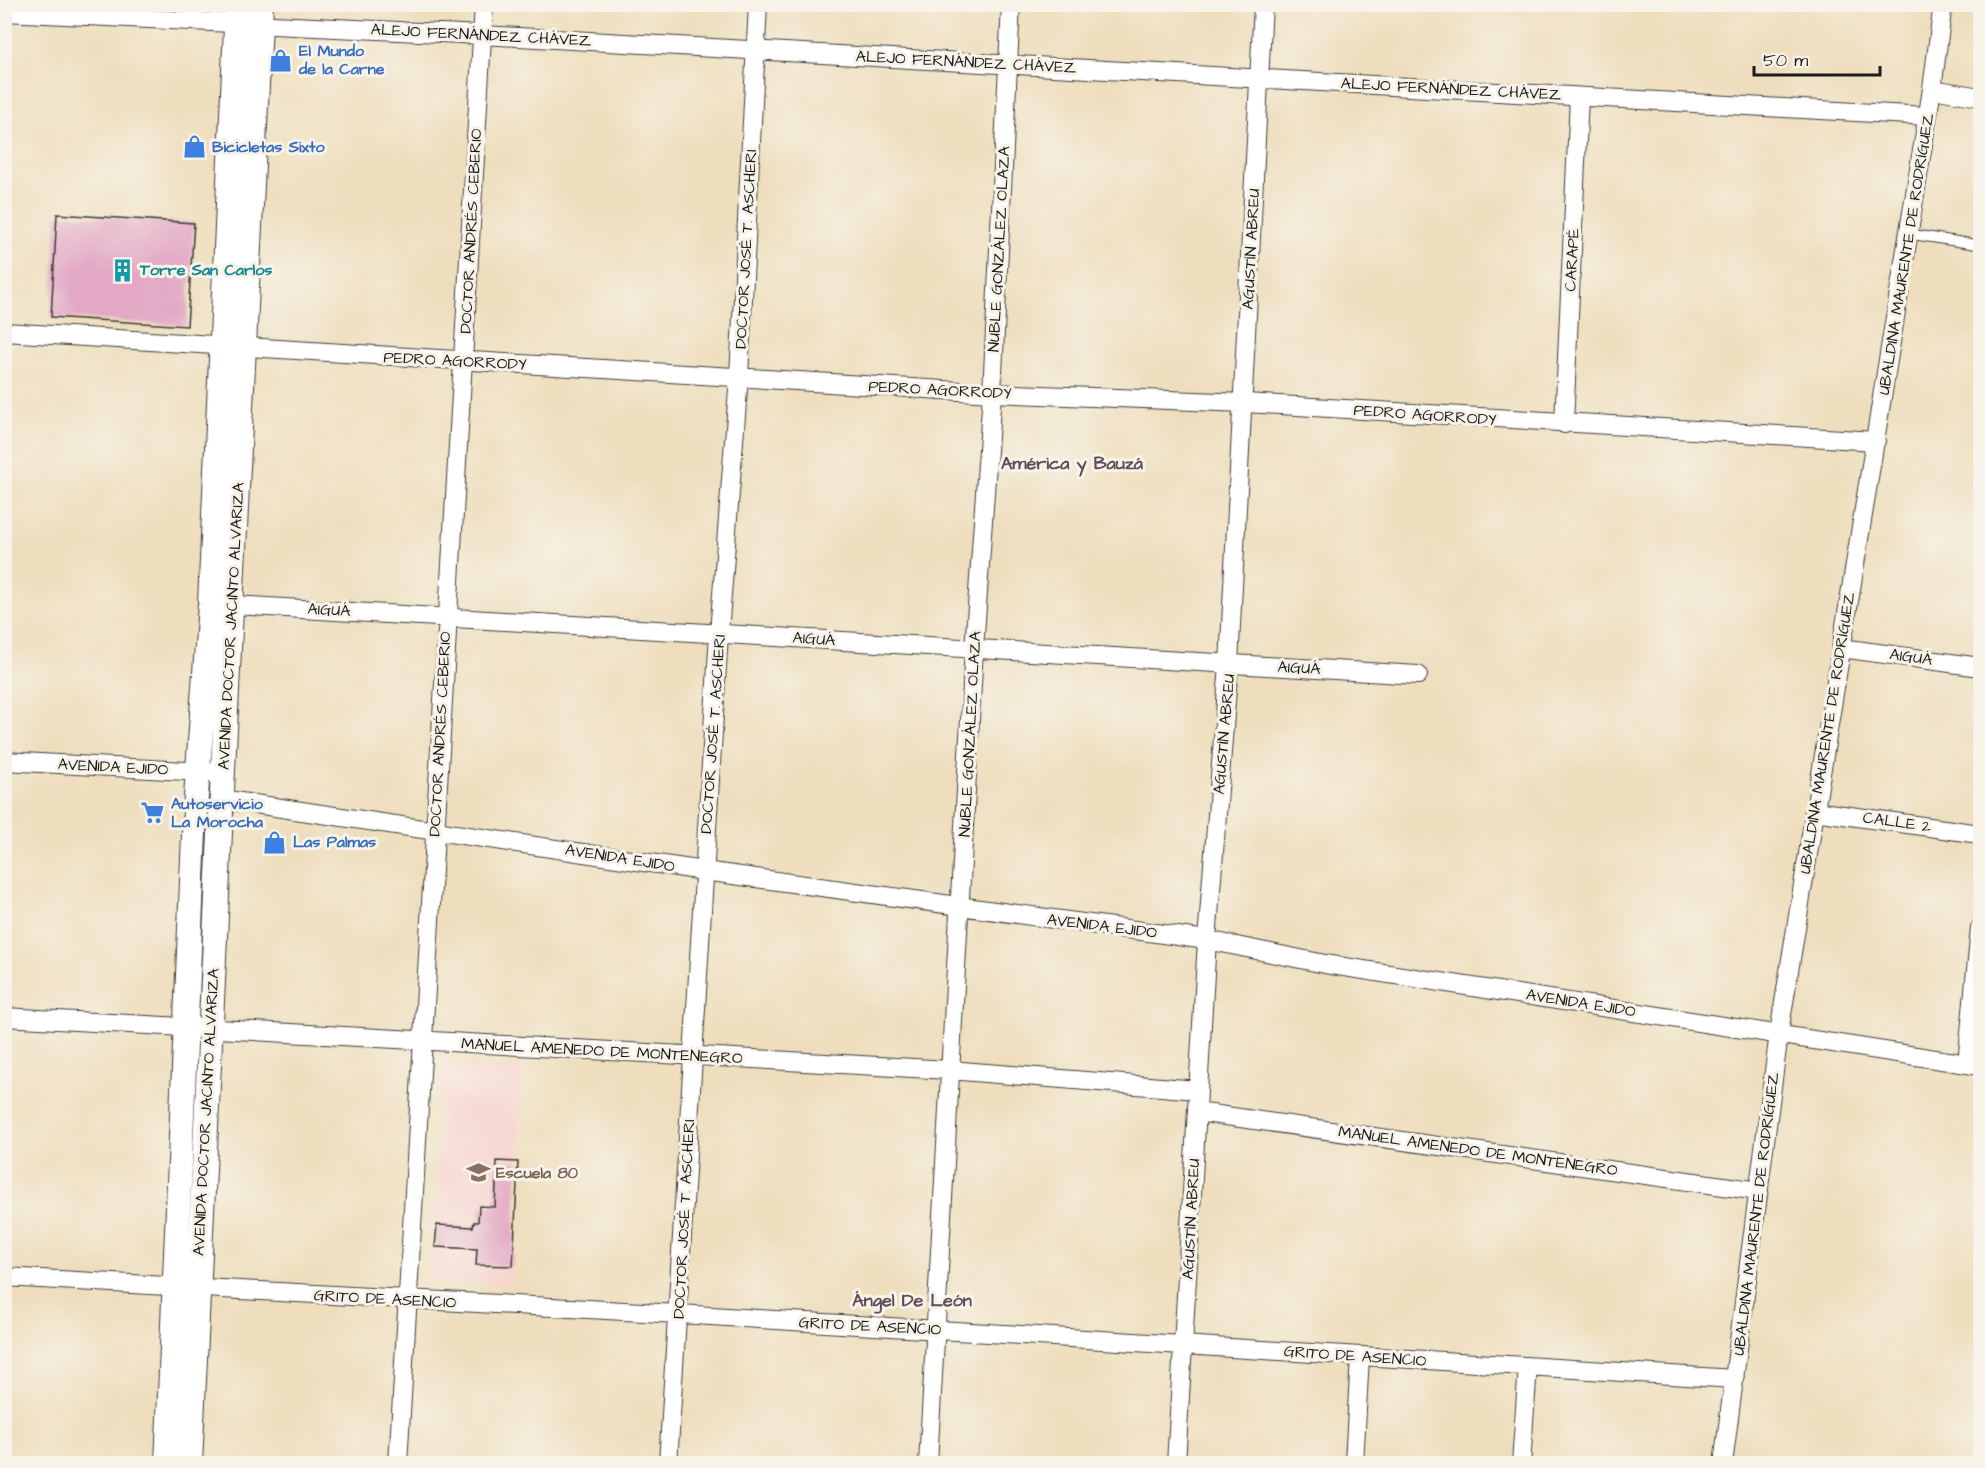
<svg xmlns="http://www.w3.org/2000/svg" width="1985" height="1468" font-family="'Architects Daughter',sans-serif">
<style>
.built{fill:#f7d0cd}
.green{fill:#b6ca6d;stroke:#697344;stroke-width:1.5}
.building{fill:#e2a8c4}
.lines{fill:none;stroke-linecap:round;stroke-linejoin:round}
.lane-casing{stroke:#3c3934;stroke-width:11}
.street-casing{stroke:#3c3934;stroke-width:20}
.secondary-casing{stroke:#3c3934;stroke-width:26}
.lane{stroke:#fff;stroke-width:9}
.street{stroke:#fff;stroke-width:18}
.secondary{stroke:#fff;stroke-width:24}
.labels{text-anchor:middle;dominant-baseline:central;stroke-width:6;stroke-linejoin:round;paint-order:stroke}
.street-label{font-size:16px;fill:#1c1c1c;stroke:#f7f3e8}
.shop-label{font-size:16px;font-weight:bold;fill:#366cbe;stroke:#f7f3e8;text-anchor:start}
.culture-label{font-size:16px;font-weight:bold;fill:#0d838f;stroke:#f7f3e8;text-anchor:start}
.education-label{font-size:16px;font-weight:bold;fill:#785e54;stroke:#f7f3e8;text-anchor:start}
.neighbourhood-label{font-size:18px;font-weight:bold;fill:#614d57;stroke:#f7f3e8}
</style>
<rect width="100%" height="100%" fill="#f7f3e8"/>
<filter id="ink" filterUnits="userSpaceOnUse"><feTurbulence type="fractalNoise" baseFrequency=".0167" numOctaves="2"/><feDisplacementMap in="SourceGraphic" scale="12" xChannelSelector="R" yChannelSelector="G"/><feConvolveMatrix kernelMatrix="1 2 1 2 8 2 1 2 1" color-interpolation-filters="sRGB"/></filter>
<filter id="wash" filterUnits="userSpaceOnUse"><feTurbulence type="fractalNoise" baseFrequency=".008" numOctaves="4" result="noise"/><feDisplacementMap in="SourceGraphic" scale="24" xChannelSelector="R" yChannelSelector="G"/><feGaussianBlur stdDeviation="1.35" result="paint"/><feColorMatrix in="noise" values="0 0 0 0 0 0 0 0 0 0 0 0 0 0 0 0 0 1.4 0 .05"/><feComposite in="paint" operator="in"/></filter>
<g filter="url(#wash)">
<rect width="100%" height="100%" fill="#eedebd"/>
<path class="built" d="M443,1064l80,4 -11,216 -80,-4z"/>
<path class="green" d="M207,780h3l-4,92 4,5 -10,125z"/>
<g id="blocks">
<path class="building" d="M57,214l137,9 -7,103 -136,-9z
M497,1161l21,1 -5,104 -37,-1 1,-16 -42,-2 2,-22 36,2 1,-5h4l1,-16 16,1z"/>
</g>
</g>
<g filter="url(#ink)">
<use href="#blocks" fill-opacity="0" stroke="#3c3934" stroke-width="1.5"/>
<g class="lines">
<defs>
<path id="lane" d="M1909,234l71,11"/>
<path id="street" d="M4,12l478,23 1445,81
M1932,89l48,8
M4,332l988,61 253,10 631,38
M1564,424l15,-327
M218,604l1200,71
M1841,648l139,19
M4,761l218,12
M221,799l483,72 503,69 118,24 655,102
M1814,811l166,23
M4,1017l945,53 249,20
M1967,1064l13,-136
M1197,1112l562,79
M4,1277l675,37 1056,65
M398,1464l86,-1460
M668,1464l51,-831 20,-256 19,-373
M928,1464l46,-815 18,-256 19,-389
M1176,1464l31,-524 22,-276 34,-660
M1354,1464l6,-108
M1521,1464l7,-98
M1723,1464l56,-431 153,-944 11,-85"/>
<path id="secondary" d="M167,1464l28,-653 15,-207 27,-600
M190,1464c22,-487 47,-973 71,-1460"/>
</defs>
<use href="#lane" class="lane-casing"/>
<use href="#street" class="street-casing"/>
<use href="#secondary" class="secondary-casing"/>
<use href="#lane" class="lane"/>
<use href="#street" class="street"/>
<use href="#secondary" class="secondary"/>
</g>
</g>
<defs>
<symbol id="shop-bare" viewBox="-9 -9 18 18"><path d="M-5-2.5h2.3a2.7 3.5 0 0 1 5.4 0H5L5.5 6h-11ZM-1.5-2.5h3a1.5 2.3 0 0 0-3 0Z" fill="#3f7fe0" stroke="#f7f3e8" stroke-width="2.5" paint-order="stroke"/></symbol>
<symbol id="building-bare" viewBox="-9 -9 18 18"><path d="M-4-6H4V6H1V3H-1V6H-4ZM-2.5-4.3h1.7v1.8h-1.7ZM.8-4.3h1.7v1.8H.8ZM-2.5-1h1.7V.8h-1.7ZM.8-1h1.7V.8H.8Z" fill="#0f9aa8" stroke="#f7f3e8" stroke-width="2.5" paint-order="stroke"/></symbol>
<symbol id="supermarket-bare" viewBox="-9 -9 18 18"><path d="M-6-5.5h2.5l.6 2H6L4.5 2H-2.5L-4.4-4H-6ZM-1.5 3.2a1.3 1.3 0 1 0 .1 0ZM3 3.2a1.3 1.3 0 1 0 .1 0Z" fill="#3f7fe0" stroke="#f7f3e8" stroke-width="2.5" paint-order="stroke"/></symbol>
<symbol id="school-bare" viewBox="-9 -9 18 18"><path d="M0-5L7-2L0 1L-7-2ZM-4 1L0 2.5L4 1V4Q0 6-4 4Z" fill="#8d6e63" stroke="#f7f3e8" stroke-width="2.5" paint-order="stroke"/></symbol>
</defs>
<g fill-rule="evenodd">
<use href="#shop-bare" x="264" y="44" width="33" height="33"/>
<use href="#shop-bare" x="178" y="130" width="33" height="33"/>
<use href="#building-bare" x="106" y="254" width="33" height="33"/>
<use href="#supermarket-bare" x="136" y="796" width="33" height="33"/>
<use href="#shop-bare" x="258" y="826" width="33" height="33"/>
<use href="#school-bare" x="462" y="1156" width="33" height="33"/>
</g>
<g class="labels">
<g class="street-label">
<text transform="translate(481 35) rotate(3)">ALEJO FERNÁNDEZ CHÁVEZ</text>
<text transform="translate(966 62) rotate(3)">ALEJO FERNÁNDEZ CHÁVEZ</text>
<text transform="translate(1451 89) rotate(3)">ALEJO FERNÁNDEZ CHÁVEZ</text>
<text transform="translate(471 231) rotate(-87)">DOCTOR ANDRÉS CEBERIO</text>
<text transform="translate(746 249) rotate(-87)">DOCTOR JOSÉ T. ASCHERI</text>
<text transform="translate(999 249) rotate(-87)">NUBLE GONZÁLEZ OLAZA</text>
<text transform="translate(1251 249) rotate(-87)">AGUSTÍN ABREU</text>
<text transform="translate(1906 254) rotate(-81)">UBALDINA MAURENTE DE RODRÍGUEZ</text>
<text transform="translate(1572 260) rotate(-87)">CARAPÉ</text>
<text transform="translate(455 361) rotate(3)">PEDRO AGORRODY</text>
<text transform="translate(940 390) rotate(3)">PEDRO AGORRODY</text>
<text transform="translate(1425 415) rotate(4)">PEDRO AGORRODY</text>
<text transform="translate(329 610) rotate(3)">AIGUÁ</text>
<text transform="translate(231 626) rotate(-87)">AVENIDA DOCTOR JACINTO ALVARIZA</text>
<text transform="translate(814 639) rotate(4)">AIGUÁ</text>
<text transform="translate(1911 657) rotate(8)">AIGUÁ</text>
<text transform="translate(1299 668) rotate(3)">AIGUÁ</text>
<text transform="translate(1827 733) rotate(-81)">UBALDINA MAURENTE DE RODRÍGUEZ</text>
<text transform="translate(440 734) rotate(-87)">DOCTOR ANDRÉS CEBERIO</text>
<text transform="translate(713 734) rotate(-86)">DOCTOR JOSÉ T. ASCHERI</text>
<text transform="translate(970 734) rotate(-87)">NUBLE GONZÁLEZ OLAZA</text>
<text transform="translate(1224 734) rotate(-85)">AGUSTÍN ABREU</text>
<text transform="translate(113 767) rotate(3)">AVENIDA EJIDO</text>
<text transform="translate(1897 822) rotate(8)">CALLE 2</text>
<text transform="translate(620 858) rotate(9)">AVENIDA EJIDO</text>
<text transform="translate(1102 926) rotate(7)">AVENIDA EJIDO</text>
<text transform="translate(1581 1003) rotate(9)">AVENIDA EJIDO</text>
<text transform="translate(602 1051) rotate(3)">MANUEL AMENEDO DE MONTENEGRO</text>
<text transform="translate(206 1112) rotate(-87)">AVENIDA DOCTOR JACINTO ALVARIZA</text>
<text transform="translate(1478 1151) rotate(8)">MANUEL AMENEDO DE MONTENEGRO</text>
<text transform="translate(1756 1214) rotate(-83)">UBALDINA MAURENTE DE RODRÍGUEZ</text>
<text transform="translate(684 1219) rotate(-87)">DOCTOR JOSÉ T. ASCHERI</text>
<text transform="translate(1191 1219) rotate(-87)">AGUSTÍN ABREU</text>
<text transform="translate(385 1299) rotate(3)">GRITO DE ASENCIO</text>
<text transform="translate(870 1326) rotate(3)">GRITO DE ASENCIO</text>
<text transform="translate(1355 1356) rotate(4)">GRITO DE ASENCIO</text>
</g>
<g class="shop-label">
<text x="299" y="51">El Mundo<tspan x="299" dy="18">de la Carne</tspan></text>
<text x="212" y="147">Bicicletas Sixto</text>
<text x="171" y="804">Autoservicio<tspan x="171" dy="18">La Morocha</tspan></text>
<text x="293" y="842">Las Palmas</text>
</g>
<g class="culture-label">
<text x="140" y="270">Torre San Carlos</text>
</g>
<g class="education-label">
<text x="496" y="1173">Escuela 80</text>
</g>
<g class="neighbourhood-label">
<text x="1072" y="463">América y Bauzá</text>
<text x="912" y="1300">Ángel De León</text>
</g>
</g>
<rect width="1985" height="1468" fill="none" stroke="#f7f3e8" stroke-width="24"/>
<path d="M1754 66v9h126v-9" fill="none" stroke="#1c1c1c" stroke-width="3"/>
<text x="1763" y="66" font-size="18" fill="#1c1c1c" stroke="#f7f3e8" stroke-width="4.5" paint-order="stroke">50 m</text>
</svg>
